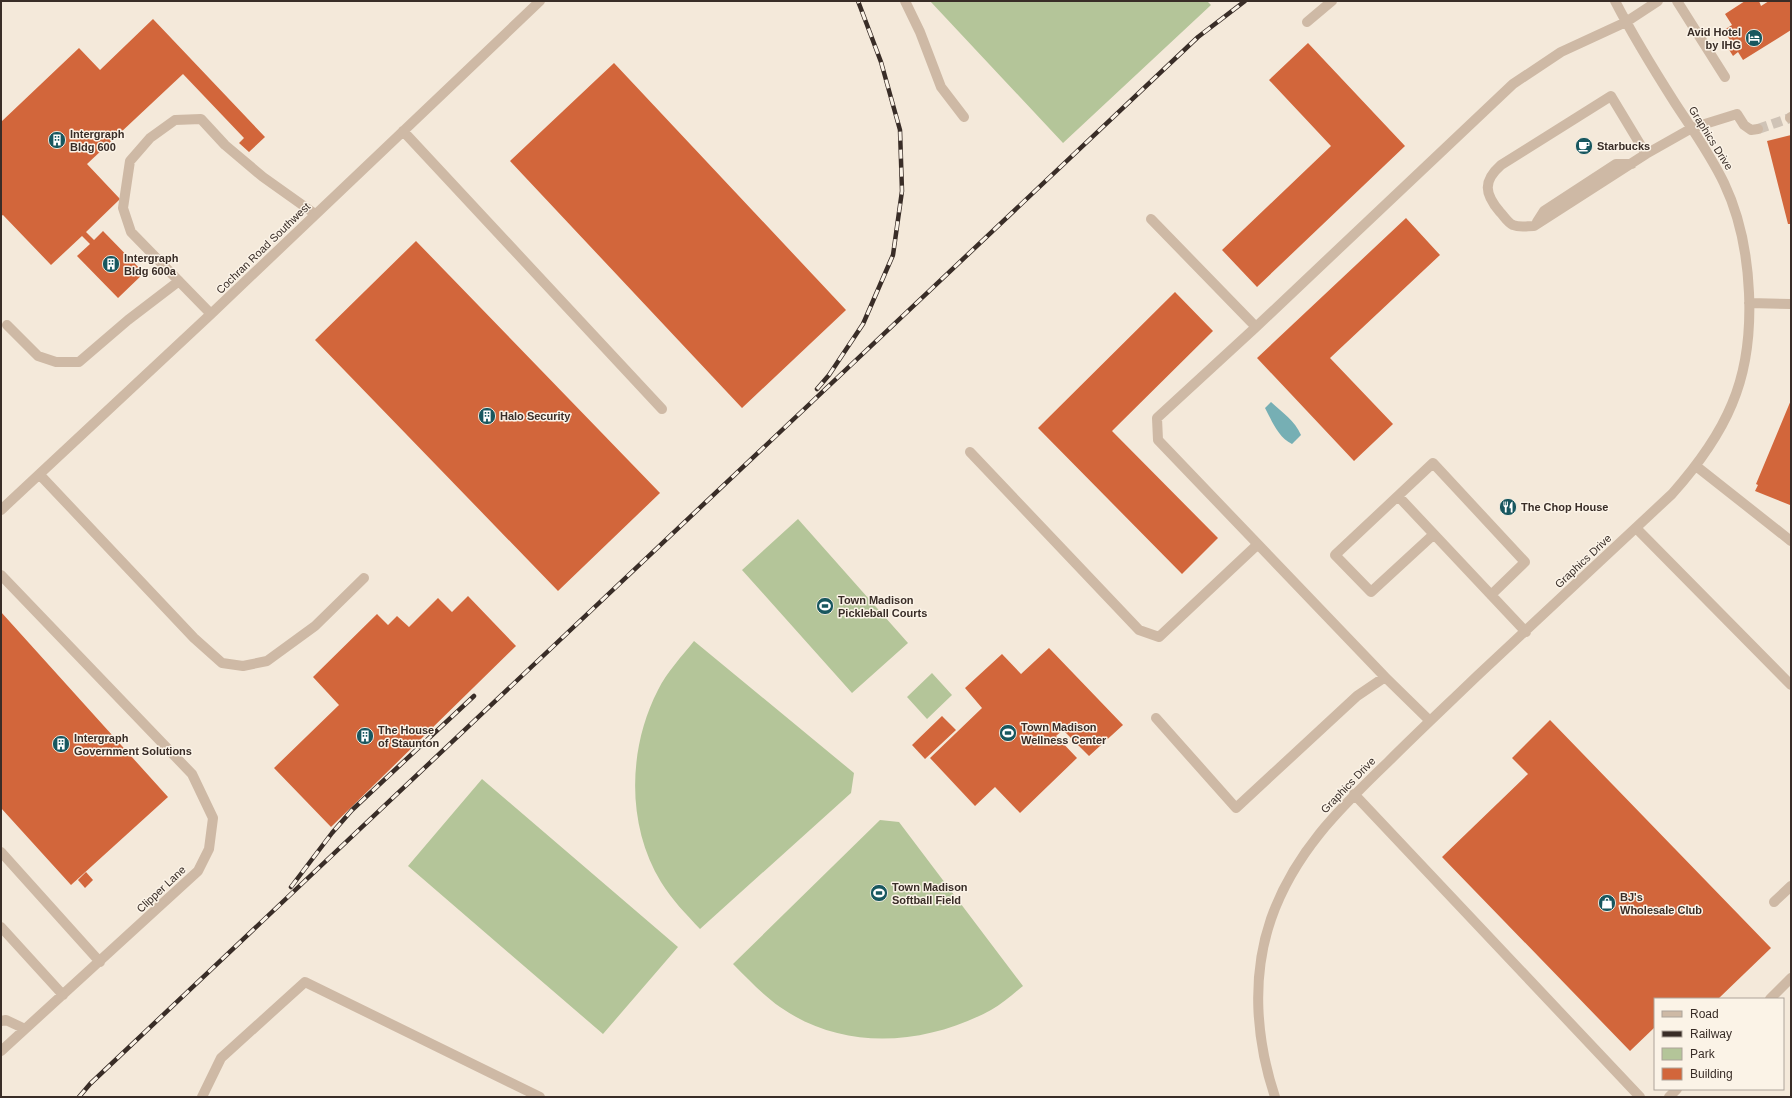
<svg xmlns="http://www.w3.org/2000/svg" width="1792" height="1098" font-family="Arial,sans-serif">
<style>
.green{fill:#b4c599}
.water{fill:#76afb4}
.building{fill:#d2663b}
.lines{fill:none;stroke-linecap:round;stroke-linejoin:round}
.minor-tunnel{stroke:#cfc3b6;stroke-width:10;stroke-dasharray:10 5;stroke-linecap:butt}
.minor{stroke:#ceb9a5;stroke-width:10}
.rail-casing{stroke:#392d27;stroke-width:4.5}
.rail{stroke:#fbf3e7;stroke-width:3;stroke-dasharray:9;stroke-linecap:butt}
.labels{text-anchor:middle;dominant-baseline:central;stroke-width:3;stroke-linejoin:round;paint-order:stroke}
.poi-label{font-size:11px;font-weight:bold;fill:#392d27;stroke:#fbf3e7;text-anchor:start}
.street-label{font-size:11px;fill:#392d27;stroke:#fbf3e7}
</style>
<rect width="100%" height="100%" fill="#f4e9da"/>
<path class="green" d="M930,1h277l4,4 -148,138z
M798,519l110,124 -56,50 -110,-123z
M694,641l160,132 -3,20 -151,136c-14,-15 -28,-29 -39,-47 -35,-57 -33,-134 -3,-192 9,-18 24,-34 36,-49z
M932,673l20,22 -25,24 -20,-22z
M482,779l196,168 -75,87 -195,-168z
M880,820l19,2 124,164c-10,8 -21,18 -32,24 -65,35 -147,42 -211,-3 -17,-12 -32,-28 -47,-43z"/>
<path class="water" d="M1271,402c11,10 24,19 30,33l-9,9c-14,-7 -20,-23 -27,-36z"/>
<path class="building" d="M1745,1h14l2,5 8,-5h22v29l-48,30 -5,-8 -5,4 -5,-8 5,-3 -9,-15 8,-5 -7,-11z
M153,19l112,118 -16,15 -10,-9 5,-5 -61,-64 -96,90 33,35 -34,33 8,8 9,-9 41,42 -26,25 -41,-42 13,-12 -8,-8 -31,29 -48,-50 -2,1v-94l78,-74 21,22z
M1308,43l97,103 -148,141 -35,-37 109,-104 -62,-66z
M614,63l232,247 -104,98 -232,-247z
M1791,135v89h-3l-21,-83z
M1406,218l34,37 -110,103 63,66 -39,37 -97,-103z
M416,241l244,252 -102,98 -243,-251z
M1175,292l38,39 -101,100 106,107 -36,36 -144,-146z
M1791,400v102l-1,3 -35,-14 3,-6 -2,-1z
M468,596l48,50 -185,181 -57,-59 65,-63 -26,-28 64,-63 11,11 9,-9 12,11 29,-29 14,14z
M1,612l167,185 -97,88 -70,-77z
M1049,648l74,77 -34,31 -26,-26 -7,6 21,22 -57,55 -25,-26 -20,19 -45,-48 52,-50 -17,-20 37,-34 19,20z
M942,716l14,14 -31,29 -13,-14z
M1550,720l221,228 -53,51h-63v28l-25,24 -188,-194 86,-83 -16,-16z
M86,872l7,8 -8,8 -7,-8z"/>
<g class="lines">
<path class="minor-tunnel" d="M1758,129l32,-11"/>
<path class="minor" d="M905,1l15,31 21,55 23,30
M1677,1l48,76
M1307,22l25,-21
M1790,118l1,-1
M403,131l259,278
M1646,154l-112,72c-7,0 -14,2 -21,-1 -5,-2 -9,-9 -13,-13 -16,-19 -17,-31 1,-47l110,-69 35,58 46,-26 45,-14 7,11 7,5 7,-1
M1151,219l105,108
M1537,222l7,-11 72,-47h16
M1749,303l42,1
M211,314l-80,-82 -8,-24 7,-47 20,-23 25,-18 26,-1 24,26 38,32 52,37
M7,325l31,31 18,6h23l49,-42 51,-39
M970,452l169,178 20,7 98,-92
M1696,466l95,75
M40,475l154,163 28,25 21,3 24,-5 48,-35 49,-48
M1398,496l128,136
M1,510l210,-196 329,-313
M1636,528l155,157
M1433,535l-62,57 -36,-37 98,-92 92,99 -34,33
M1,575l191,199 21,44 -4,31 -11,22 -197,180
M1385,677l-227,-237 -1,-22 99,-91 257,-243 48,-32 65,-30 32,-21
M1156,718l80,90 121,-112 28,-19 45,44
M1354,794l286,303
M1,852l99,110
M1774,902l17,-16
M1,927l62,68
M1770,999l21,-21
M1,1021l5,-1 19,9
M202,1097l19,-39 84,-76 235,115
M1275,1097c-19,-57 -24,-120 -4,-178 23,-66 68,-110 117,-157 29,-29 59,-57 89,-86 65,-60 130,-121 195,-182 24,-27 46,-56 60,-90 27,-63 21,-160 -8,-221 -14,-29 -32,-54 -49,-80 -21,-33 -42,-67 -60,-102
M1669,1097l8,-8"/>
<defs>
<path id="rail" d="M817,389l12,-14 34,-51 30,-69 9,-64 -2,-61 -19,-68 -23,-61
M291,887l41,-54 20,-23 122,-114
M79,1097l11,-13 1108,-1047 47,-36"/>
</defs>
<use href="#rail" class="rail-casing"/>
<use href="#rail" class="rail"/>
</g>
<defs>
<symbol id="hotel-disc" viewBox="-11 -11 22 22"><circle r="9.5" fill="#18575f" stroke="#fbf3e7"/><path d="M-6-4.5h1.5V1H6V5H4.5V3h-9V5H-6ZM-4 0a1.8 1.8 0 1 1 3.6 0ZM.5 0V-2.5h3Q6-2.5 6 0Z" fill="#fff"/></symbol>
<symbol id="building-disc" viewBox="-11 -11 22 22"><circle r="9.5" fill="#18575f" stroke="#fbf3e7"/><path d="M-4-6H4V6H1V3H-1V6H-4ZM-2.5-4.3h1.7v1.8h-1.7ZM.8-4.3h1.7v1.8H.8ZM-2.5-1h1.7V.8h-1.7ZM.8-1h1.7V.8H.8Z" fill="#fff"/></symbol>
<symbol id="cafe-disc" viewBox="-11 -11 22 22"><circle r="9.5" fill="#18575f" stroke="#fbf3e7"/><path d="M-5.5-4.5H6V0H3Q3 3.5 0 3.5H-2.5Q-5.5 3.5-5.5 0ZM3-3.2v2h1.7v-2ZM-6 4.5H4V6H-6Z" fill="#fff"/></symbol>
<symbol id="restaurant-disc" viewBox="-11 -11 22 22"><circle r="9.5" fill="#18575f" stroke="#fbf3e7"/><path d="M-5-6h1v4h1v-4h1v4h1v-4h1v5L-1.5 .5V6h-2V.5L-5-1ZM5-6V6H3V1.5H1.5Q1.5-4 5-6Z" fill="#fff"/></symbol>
<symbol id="stadium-disc" viewBox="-11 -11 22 22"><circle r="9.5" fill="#18575f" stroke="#fbf3e7"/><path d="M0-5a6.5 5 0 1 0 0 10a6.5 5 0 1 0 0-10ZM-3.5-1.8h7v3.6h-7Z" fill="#fff"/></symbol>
<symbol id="shop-disc" viewBox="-11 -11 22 22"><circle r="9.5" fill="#18575f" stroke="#fbf3e7"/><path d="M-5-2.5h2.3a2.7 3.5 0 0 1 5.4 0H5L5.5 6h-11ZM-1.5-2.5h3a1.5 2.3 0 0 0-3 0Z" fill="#fff"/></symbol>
</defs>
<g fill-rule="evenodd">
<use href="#hotel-disc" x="1744" y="28" width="20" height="20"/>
<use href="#building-disc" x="47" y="130" width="20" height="20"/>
<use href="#cafe-disc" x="1574" y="136" width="20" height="20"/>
<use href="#building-disc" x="101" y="254" width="20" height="20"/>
<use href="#building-disc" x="477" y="406" width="20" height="20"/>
<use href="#restaurant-disc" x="1498" y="497" width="20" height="20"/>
<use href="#stadium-disc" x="815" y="596" width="20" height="20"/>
<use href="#stadium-disc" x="998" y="723" width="20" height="20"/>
<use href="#building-disc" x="355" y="726" width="20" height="20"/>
<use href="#building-disc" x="51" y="734" width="20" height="20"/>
<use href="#stadium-disc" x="869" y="883" width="20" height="20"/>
<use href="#shop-disc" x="1597" y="893" width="20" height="20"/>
</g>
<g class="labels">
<g class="poi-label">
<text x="1741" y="32" text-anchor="end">Avid Hotel<tspan x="1741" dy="13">by IHG</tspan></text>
<text x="70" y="134">Intergraph<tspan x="70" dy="13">Bldg 600</tspan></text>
<text x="1597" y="146">Starbucks</text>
<text x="124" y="258">Intergraph<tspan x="124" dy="13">Bldg 600a</tspan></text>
<text x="500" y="416">Halo Security</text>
<text x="1521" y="507">The Chop House</text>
<text x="838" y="600">Town Madison<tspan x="838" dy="13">Pickleball Courts</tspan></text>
<text x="1021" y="727">Town Madison<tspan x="1021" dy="13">Wellness Center</tspan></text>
<text x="378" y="730">The House<tspan x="378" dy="13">of Staunton</tspan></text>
<text x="74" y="738">Intergraph<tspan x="74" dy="13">Government Solutions</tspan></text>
<text x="892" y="887">Town Madison<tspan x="892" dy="13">Softball Field</tspan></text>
<text x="1620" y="897">BJ's<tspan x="1620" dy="13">Wholesale Club</tspan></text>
</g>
<g class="street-label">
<text transform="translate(1711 138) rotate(58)">Graphics Drive</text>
<text transform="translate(263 248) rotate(-44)">Cochran Road Southwest</text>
<text transform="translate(1583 561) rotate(-43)">Graphics Drive</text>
<text transform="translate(1348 785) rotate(-46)">Graphics Drive</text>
<text transform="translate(161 889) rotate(-43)">Clipper Lane</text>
</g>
</g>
<rect width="1792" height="1098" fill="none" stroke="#392d27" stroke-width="4"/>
<rect x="1654" y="998" width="130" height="92" fill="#fbf3e7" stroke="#ada49a"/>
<rect x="1662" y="1011" width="20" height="6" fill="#ceb9a5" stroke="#ada49a"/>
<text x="1690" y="1018" font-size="12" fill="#392d27">Road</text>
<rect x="1662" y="1031" width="20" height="6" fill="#392d27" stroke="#ada49a"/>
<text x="1690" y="1038" font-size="12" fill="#392d27">Railway</text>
<rect x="1662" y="1048" width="20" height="12" fill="#b4c599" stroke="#ada49a"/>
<text x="1690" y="1058" font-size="12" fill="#392d27">Park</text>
<rect x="1662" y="1068" width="20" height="12" fill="#d2663b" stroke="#ada49a"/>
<text x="1690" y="1078" font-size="12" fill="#392d27">Building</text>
</svg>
